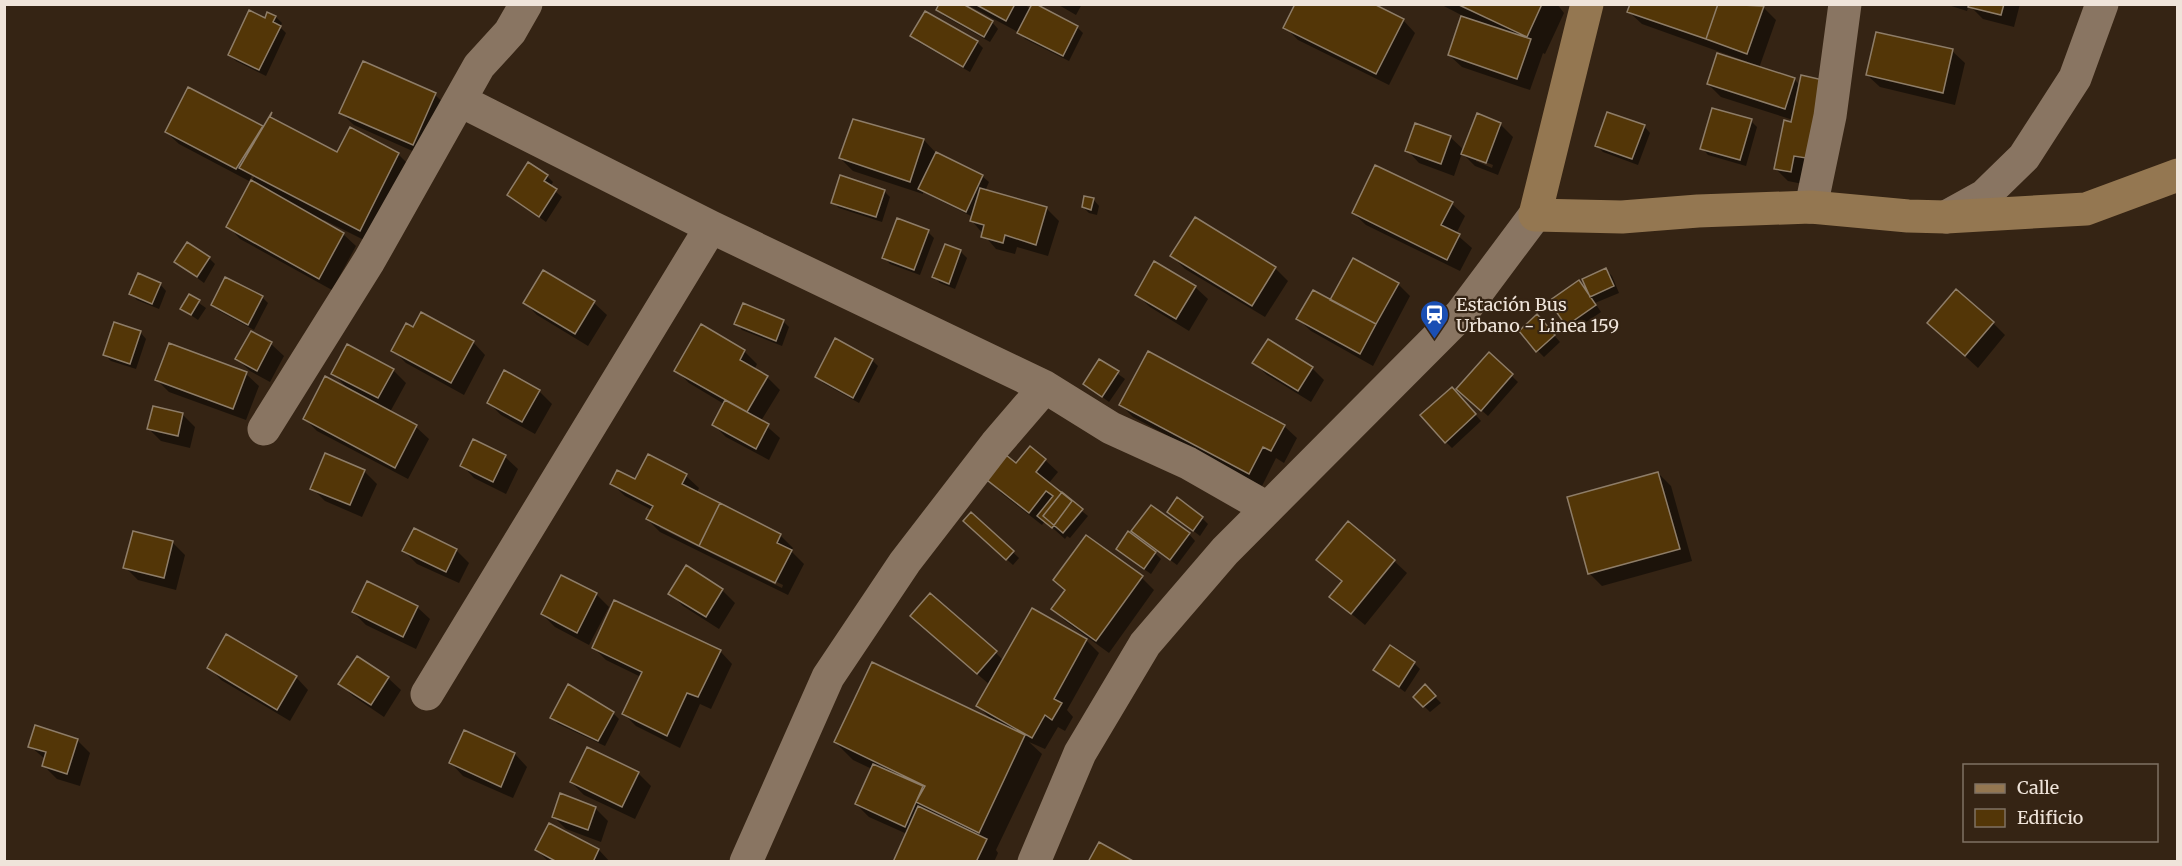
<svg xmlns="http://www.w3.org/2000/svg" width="2182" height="866" font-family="Merriweather,serif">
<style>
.shadow{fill:#0007;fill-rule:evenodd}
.building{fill:#533607;stroke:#8e7d68;stroke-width:1.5}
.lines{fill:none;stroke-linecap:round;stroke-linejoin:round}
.street{stroke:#897562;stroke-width:33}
.secondary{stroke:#947751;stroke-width:33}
.labels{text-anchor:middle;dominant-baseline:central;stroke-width:4.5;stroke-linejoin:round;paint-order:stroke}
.poi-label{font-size:18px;fill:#efe4da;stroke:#352414;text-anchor:start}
</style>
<rect width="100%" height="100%" fill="#352414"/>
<path class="shadow" d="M966,4h59l6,6 46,17 6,6 -14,28 -44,-22 -5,-6z
M1057,4h25l-6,11z
M1440,4h117l7,9 -19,41 -2,-1 -13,37 -68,-23 -13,-12 14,-39z
M1632,4h124l7,3 13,13 -17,48 35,11 6,6 23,-3 -20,102 -15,-3 -13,-13 18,-48 -72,-23 -13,-13 39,-20 1,-2 -106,-38 -13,-12z
M1945,4h75l-6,23 -31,-8 -14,-14 -2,6z
M938,10l54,12 6,7 -8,13 -46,-26z
M268,14l8,3 6,6 -2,4 6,6 -20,43 -30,-15 -6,-6 36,-35z
M1403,20l12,13 -26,52 -91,-45 -13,-13z
M912,36l65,6 6,6 -13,24 -52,-30z
M1952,51l13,12 -10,42 -75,-18 -13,-12z
M435,95l13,12 -22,50 -72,-32 -13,-12z
M1751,121l6,6 -11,39 -38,-11 -6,-7z
M1500,124l13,13 -15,38 -23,-9 -13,-13 -8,23 -35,-13 -12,-13 43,-13 14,13zM1476,158l17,7 -1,3 -16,-7z
M1644,126l6,7 -12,32 -35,-13 -6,-6z
M262,128l76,26h60l18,18 -38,75 -54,-27 -2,2 21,12 13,12 -24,44 -92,-51 -12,-13 27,-51 -2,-1 -4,7 -70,-37 -13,-12z
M924,140l12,13 46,23 7,6 -4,9 61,17 13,13 -11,35 -31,-9 -2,7 -19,-5 -24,-28 1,-4 -50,-25v2l-70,-23 -13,-13z
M529,164l18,12 6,6 -3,5 12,10 -16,25 -37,-27z
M884,191l6,6 -8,25 -43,-14 -7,-6z
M1093,199l6,7 -2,9 -8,-2 -6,-6z
M1452,204l13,12 -9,18 16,14 -12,23 -94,-46 -13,-12z
M928,232l6,6 -14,37 -30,-11 -6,-7z
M960,251l7,7 -12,31 -15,-6 -6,-6z
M1172,256l103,12 13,13 -23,36 -80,-48z
M209,258l6,6 -11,19 -28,-21z
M1606,270l6,6 7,17 -24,10 6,9 -28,19 -22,-30 28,-19 10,11z
M543,272l51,31 13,12 -19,31 -51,-31 -12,-12z
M160,284l6,7 -7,18 -22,-9 -6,-6z
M1398,284l12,12 -37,70 -62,-35 -13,-12z
M1195,287l13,12 -19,32 -39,-24 -13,-12z
M189,296l17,12 -8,12 -16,-11z
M262,297l6,6 -14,27 -35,-19 -7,-6z
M783,321l6,6 -7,19 -40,-16 -6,-7z
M1543,323l17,19 -16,15 -6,-6z
M1929,323h64l12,12 -27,33z
M701,326l43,25 13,13 -3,6 13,7 13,13 -19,31 19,17 -11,22 -43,-23 -12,-12 10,-21 -35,-21 -13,-13z
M140,332l6,7 -10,30 -25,-8 -6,-6z
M251,333l20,11 13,12 -14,26 -20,-11 -13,-12z
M473,342l12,13 -21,40 -58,-32 -13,-13z
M1489,354l29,28 -30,34 -24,-21z
M872,360l6,6 -19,37 -36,-20 -6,-7z
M1100,361l25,18 -16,23 -24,-18z
M1254,363l58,5 12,12 -13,22 -44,-27z
M393,370l13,13 -16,29 26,15 13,12 -21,40 -91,-48 -13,-13 46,-27 -17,-18z
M246,374l13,12 -13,34 -77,-28 -12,-12z
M539,391l13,13 -17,30 -34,-19 -13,-13z
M1458,395l23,26 -29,27 -6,-6z
M1121,405l163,21 13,12 -13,25 -8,-5 -14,28 -129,-69z
M183,415l12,12 -5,21 -29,-7 -12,-12z
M473,441l32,16 13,12 -12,25 -32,-16 -12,-13z
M1045,460l13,12 -10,12 40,32 -18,22 -3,-2 -2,3 -20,-18 -3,4 -41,-32 -12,-13z
M364,471l13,13 -15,33 -37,-16 -13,-13z
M1658,473l13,13 21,75 -90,25 -12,-12 -21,-76z
M686,476l13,12 -2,5 83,42 13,13 -2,3 13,13 -16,31 -128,-63 -13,-13 5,-9 -27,-14 -13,-12zM660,525l123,60 -1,3 -122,-60z
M1169,512l33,6 6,6 -8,12z
M972,514l47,44 -6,7 -42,-38z
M134,533l39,10 12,12 -9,35 -38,-10 -13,-13z
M1189,534l6,7 -18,24 -38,-28z
M456,550l13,13 -10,20 -42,-19 -13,-13z
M1155,553l6,6 -10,15 -27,-19z
M1318,560l76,1 13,12 -42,52 -34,-28 12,-15z
M686,567l36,23 13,13 -16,26 -36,-23 -13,-13z
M1142,578l12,12 -45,63 -44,-32 -12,-12z
M596,594l13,13 -20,38 -34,-18 -13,-13z
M417,607l13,12 -14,30 -50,-24 -13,-13z
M925,629l71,24 7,7 83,-20 13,13 -32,57 6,7 -8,14 -7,-4 -13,22 -16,-7 13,12 -46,96 2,3 -4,9h-99l12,-28 -38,-17 -13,-13 16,-35 -19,-9 -18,-18 157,-22 -14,-14 12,-21z
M594,648l126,3 12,13 -21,45 -11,-5 -20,44 -44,-22 -12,-12 17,-37 -35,-17z
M1414,663l6,6 -15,23 -30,-22z
M209,667l87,10 12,13 -18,31 -69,-41z
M388,678l13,12 -17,27 -31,-21 -13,-12z
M1425,687l16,16 -11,9 -15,-15z
M613,713l6,6 -14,27 -47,-22 -6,-6z
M77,740l13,13 -10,33 -23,-7 -13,-13 2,-6 -16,-14z
M515,754l12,13 -14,31 -50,-22 -12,-13z
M638,773l13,13 -16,33 -51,-24 -13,-13z
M561,795l35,14 12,12 -7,21 -35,-13 -13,-13z
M550,825l49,25 11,12h-61l-12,-12z"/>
<path class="building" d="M939,4h24l30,17 -9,16 -48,-27z
M975,4h40l-9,17z
M1032,4h4l42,22 -15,30 -46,-23z
M1295,4h79l30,15 -28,55 -93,-46z
M1457,4h85l-15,33z
M1630,4h88l-12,35 -79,-27z
M1718,4l46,2 -17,48 -41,-15z
M1969,4h35l-3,11 -33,-8z
M249,10l16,8 2,-6 9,4 -3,6 8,4 -22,44 -31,-15z
M925,11l53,30 -15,26 -53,-31z
M1461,16l70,23 -14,40 -69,-24z
M1876,32l77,17 -10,44 -77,-18z
M1717,53l78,25 -10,31 -78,-25z
M363,61l73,32 -23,52 -74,-32z
M1801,75l22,5 -17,78 -12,-2 -3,16 -17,-3 10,-49 7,2z
M188,87l75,39 -27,43 -71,-37z
M1712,108l40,11 -12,41 -40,-11z
M272,112l-2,5 67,35 13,-25 49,26 -39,78 -121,-63z
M1607,112l38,13 -13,34 -37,-13z
M1477,113l24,10 -15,40 -25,-9z
M853,119l71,20 -14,43 -71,-24z
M1415,123l36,13 -10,28 -36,-13z
M936,152l47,23 -17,37 -48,-23z
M528,162l20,13 -4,6 13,8 -18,28 -32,-22z
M1375,165l78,37 -12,23 19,9 -13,26 -95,-47z
M840,175l45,15 -9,27 -45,-14z
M251,180l93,53 -25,46 -93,-52z
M980,188l67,19 -11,38 -31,-10 -2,8 -22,-6 3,-12 -14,-4z
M1084,196l10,2 -3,12 -9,-3z
M1195,217l81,50 -24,39 -82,-50z
M897,218l32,12 -15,40 -32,-12z
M187,242l23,15 -13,20 -23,-15z
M945,244l16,6 -12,34 -17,-7z
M1353,258l46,25 -23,41 -46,-24z
M1154,261l42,25 -20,33 -41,-24z
M1606,268l8,18 -24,11 -8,-18z
M543,270l52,31 -20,33 -52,-31z
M138,273l23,10 -9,21 -23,-10z
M225,277l38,19 -15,29 -37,-20z
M1579,280l17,25 -30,21 -17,-25z
M1956,289l38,33 -29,34 -38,-33z
M1313,290l63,34 -16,30 -64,-35z
M189,294l11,6 -9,15 -11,-6z
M743,303l41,17 -8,21 -42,-17z
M421,312l53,29 -23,42 -60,-32 15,-28 7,4z
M1537,314l18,21 -19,17 -17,-21z
M114,322l27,9 -11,33 -27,-9z
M701,324l44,26 -5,10 28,16 -21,36 -73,-41z
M251,331l21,11 -15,29 -22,-12z
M835,338l38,21 -20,39 -38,-21z
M1268,339l45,28 -15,24 -46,-28z
M169,343l78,29 -14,37 -78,-29z
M347,344l47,25 -16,29 -47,-24z
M1148,351l137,74 -14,26 -8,-4 -14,27 -130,-69z
M1489,352l24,22 -32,37 -25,-22z
M1099,359l20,12 -17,26 -19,-13z
M504,370l36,20 -18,32 -35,-19z
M325,376l92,49 -22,43 -92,-49z
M1452,387l24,27 -31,29 -25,-28z
M725,400l44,24 -13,25 -44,-24z
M153,406l30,7 -5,23 -31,-7z
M473,439l33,16 -13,27 -33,-16z
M1030,446l16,13 -10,13 36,29 -20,27 -15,-12 16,-20 -7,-5 -17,22 -42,-33 19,-25 10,8z
M325,453l40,17 -15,35 -40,-16z
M648,454l39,20 -5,10 38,19 -21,43 -53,-27 7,-13 -43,-22 7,-14 18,9z
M1658,472l22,77 -92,25 -21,-77z
M1062,492l21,17 -20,24 -20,-17z
M1177,497l26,20 -10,14 -26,-19z
M720,503l61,31 -4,9 15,7 -17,33 -76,-37z
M1151,505l39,28 -20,27 -39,-29z
M971,512l43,39 -8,9 -43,-39z
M1348,521l47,39 -44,54 -22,-17 13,-16 -26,-21z
M414,528l43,21 -11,23 -44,-21z
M133,531l40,10 -9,37 -41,-10z
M1128,531l28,21 -12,17 -28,-20z
M1086,535l57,41 -47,65 -45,-32 14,-19 -12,-10z
M686,565l37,24 -17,28 -38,-23z
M561,575l36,18 -20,40 -36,-19z
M367,581l51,25 -15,31 -51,-25z
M930,593l67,58 -20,23 -67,-58z
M614,600l107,50 -23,47 -11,-4 -20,43 -45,-22 20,-42 -50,-24z
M1032,608l55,31 -33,60 8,4 -10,17 -7,-5 -13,23 -56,-32z
M226,634l71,42 -20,34 -70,-42z
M1390,645l25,17 -16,25 -26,-17z
M357,656l32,21 -18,28 -33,-21z
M872,662l153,73 -46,98 -63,-31 9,-16 -91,-44z
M568,684l46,28 -16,29 -48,-23z
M1425,684l11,12 -13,11 -10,-10z
M35,725l43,14 -11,35 -25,-8 4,-14 -18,-5z
M464,730l51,23 -14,34 -52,-24z
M587,747l52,25 -17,35 -52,-25z
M873,764l50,22 -18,41 -50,-23z
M560,793l36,14 -8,23 -36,-13z
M918,806l69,33 -11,23h-83z
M549,823l50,26 -6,13h-36l-22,-12z
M1099,842l36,20h-47z"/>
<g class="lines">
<path class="street" d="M461,101l250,126 334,160
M1811,207l19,-91 15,-112
M1946,217l38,-21 40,-39 51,-79 27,-74
M264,429l105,-168 110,-195 31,-34 16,-28
M427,694l284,-467
M746,862l82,-185 77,-115 91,-118 49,-57 66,41 77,35 79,45
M1034,862l46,-109 65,-109 80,-93 236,-237 74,-99"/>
<path class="secondary" d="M1587,4l-52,211 87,2 76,-6 113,-4 97,9 38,1 140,-8 92,-34"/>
</g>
<defs>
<symbol id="station-pin" viewBox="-11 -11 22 30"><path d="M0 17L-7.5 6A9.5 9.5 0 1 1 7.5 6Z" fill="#1a4fb4" stroke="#352414"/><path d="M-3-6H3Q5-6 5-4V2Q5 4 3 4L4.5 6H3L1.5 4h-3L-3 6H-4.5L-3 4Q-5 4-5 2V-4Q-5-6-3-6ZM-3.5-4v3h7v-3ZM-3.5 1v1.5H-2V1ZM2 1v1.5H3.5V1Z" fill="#fff"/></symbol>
</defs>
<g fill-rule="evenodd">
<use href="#station-pin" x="1418" y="298" width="33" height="45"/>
</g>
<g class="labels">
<g class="poi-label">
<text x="1456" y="304">Estación Bus<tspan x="1456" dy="21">Urbano - Linea 159</tspan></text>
</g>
</g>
<rect width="2182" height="866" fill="none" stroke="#efe4da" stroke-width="12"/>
<rect x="1963" y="764" width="195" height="78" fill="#352414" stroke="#7f7163" stroke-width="1.5"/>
<rect x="1975" y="784" width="30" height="9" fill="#947751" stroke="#7f7163" stroke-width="1.5"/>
<text x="2017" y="794" font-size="18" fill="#efe4da">Calle</text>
<rect x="1975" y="809" width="30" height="18" fill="#533607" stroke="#7f7163" stroke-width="1.5"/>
<text x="2017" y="824" font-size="18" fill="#efe4da">Edificio</text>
</svg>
